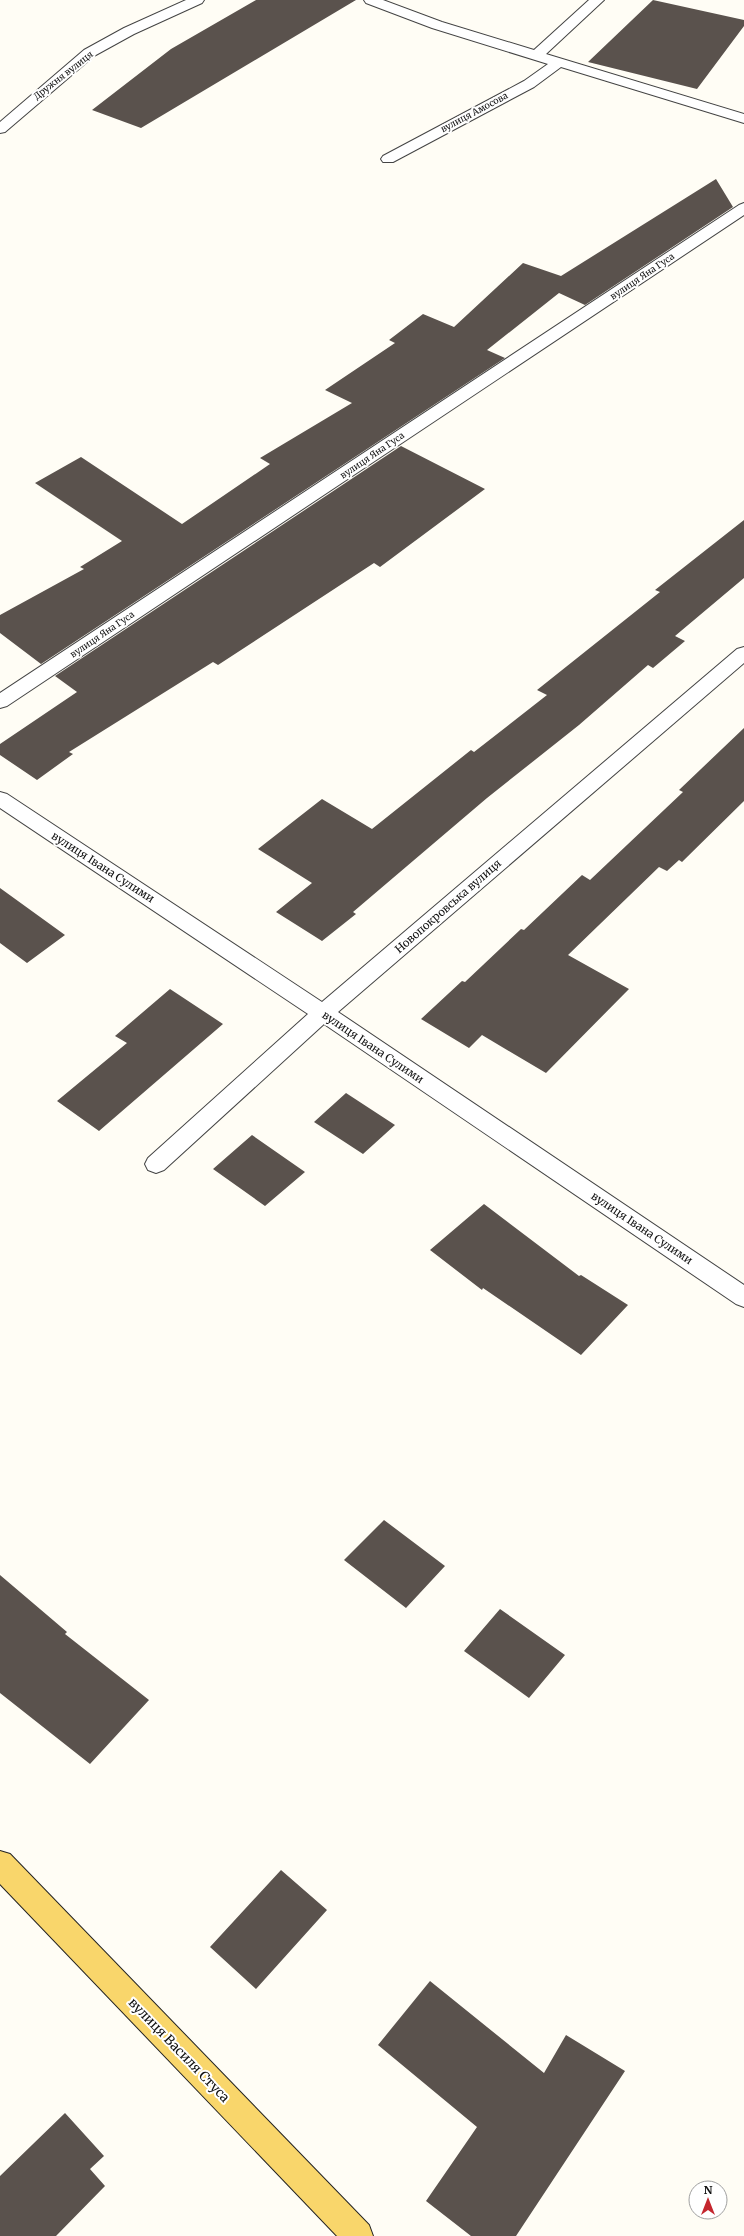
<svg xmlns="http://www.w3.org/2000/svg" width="744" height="2236" font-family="Merriweather,serif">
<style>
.building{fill:#5a524d}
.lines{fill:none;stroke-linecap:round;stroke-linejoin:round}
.minor-casing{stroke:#444;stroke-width:2}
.major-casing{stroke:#222;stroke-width:2}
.minor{fill:#fff;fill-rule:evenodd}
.major{fill:#f9d66b;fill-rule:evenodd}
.labels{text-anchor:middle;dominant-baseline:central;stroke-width:4;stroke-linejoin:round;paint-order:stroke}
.far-street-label{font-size:9px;fill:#111;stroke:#fff}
.street-label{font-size:11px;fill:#111;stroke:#fff}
.near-street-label{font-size:13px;fill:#111;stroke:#fff}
</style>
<rect width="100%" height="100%" fill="#fffdf5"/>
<path class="building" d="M256,0h100l-215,128 -49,-18 79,-61z
M653,0l91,20v6l-47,63 -109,-27z
M716,179l17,28 -148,98 -26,-12 -72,57 18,8 -464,306 -41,-31v-18l84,-46 -4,-2 42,-26 -87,-58 46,-26 101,67 88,-60 -10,-6 92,-55 -27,-13 70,-47 -6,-3 34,-26 31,13 69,-64 38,13z
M401,446l84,43 -105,78 -6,-4 -156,102 -5,-3 -144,90 4,2 -36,26 -37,-25v-11l77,-52 -22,-16z
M744,520v58l-69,58 10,5 -32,27 -5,-3 -69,60 -92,73 -134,114 3,2 -34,27 -46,-29 36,-29 -54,-34 64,-50 50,30 99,-79 3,2 73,-57 -10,-5 123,-98 -5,-2z
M744,728v73l-62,61 -3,-2 -12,11 -8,-4 -91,88 61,34 -83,84 -64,-38 -13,13 -48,-29 41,-38 3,1 56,-53 3,1 58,-55 8,5 93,-88 -4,-2z
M0,888l65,47 -38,28 -27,-20z
M170,989l53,35 -124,107 -42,-30 70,-58 -12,-7z
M346,1093l49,32 -32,29 -49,-32z
M252,1135l53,37 -40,34 -52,-37z
M484,1204l95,72 2,-1 47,30 -47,50 -98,-67 -1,2 -52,-40z
M384,1520l61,46 -39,42 -62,-48z
M0,1575l67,57 -2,2 84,66 -59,64 -90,-71z
M500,1609l65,46 -36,43 -65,-47z
M281,1870l46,40 -71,79 -46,-42z
M430,1981l114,92 22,-38 59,36 -109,165h-45l-45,-35 51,-74 -99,-82z
M65,2113l39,43 -14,13 15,17 -49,50h-56v-60z"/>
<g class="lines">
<defs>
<path id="minor" d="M186,0h18l-2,3 -68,31 -40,22 -89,76 -5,1v-11l84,-72 40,-22z
M364,0h19l59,22 92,28 55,-50h15l-58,54 198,60v9l-183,-56 -27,20 -141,75h-10l-2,-3 2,-3 141,-75 24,-17 -116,-36 -66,-25z
M744,203v12l-737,491 -7,2v-15l739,-488z
M744,647v16l-406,349 406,273v22l-8,-3 -412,-280 -160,146 -8,3 -8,-3 -3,-6 3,-6 160,-144 -308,-206v-16l7,2 315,208 415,-353z"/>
<path id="major" d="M0,1851l10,3 359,371 4,11h-36l-337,-352z"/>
</defs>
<use href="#minor" class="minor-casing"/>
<use href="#major" class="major-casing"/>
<use href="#minor" class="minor"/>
<use href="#major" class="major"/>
</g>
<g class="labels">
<g class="far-street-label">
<text transform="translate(63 75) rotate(-38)">Дружня вулиця</text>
<text transform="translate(474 112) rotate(-28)">вулиця Амосова</text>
<text transform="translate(642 276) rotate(-34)">вулиця Яна Гуса</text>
<text transform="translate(372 455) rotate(-34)">вулиця Яна Гуса</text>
<text transform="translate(102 634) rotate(-34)">вулиця Яна Гуса</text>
</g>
<g class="street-label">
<text transform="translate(103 867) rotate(33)">вулиця Івана Сулими</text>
<text transform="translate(448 906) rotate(-41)">Новопокровська вулиця</text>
<text transform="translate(373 1047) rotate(34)">вулиця Івана Сулими</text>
<text transform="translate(642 1228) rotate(34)">вулиця Івана Сулими</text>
</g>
<g class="near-street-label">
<text transform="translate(179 2050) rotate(46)">вулиця Василя Стуса</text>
</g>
</g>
<g transform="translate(708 2200)"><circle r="19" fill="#ffffff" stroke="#a0a0a0"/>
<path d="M0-3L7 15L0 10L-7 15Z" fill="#c4262e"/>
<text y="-6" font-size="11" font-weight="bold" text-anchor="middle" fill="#111111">N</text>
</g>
</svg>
